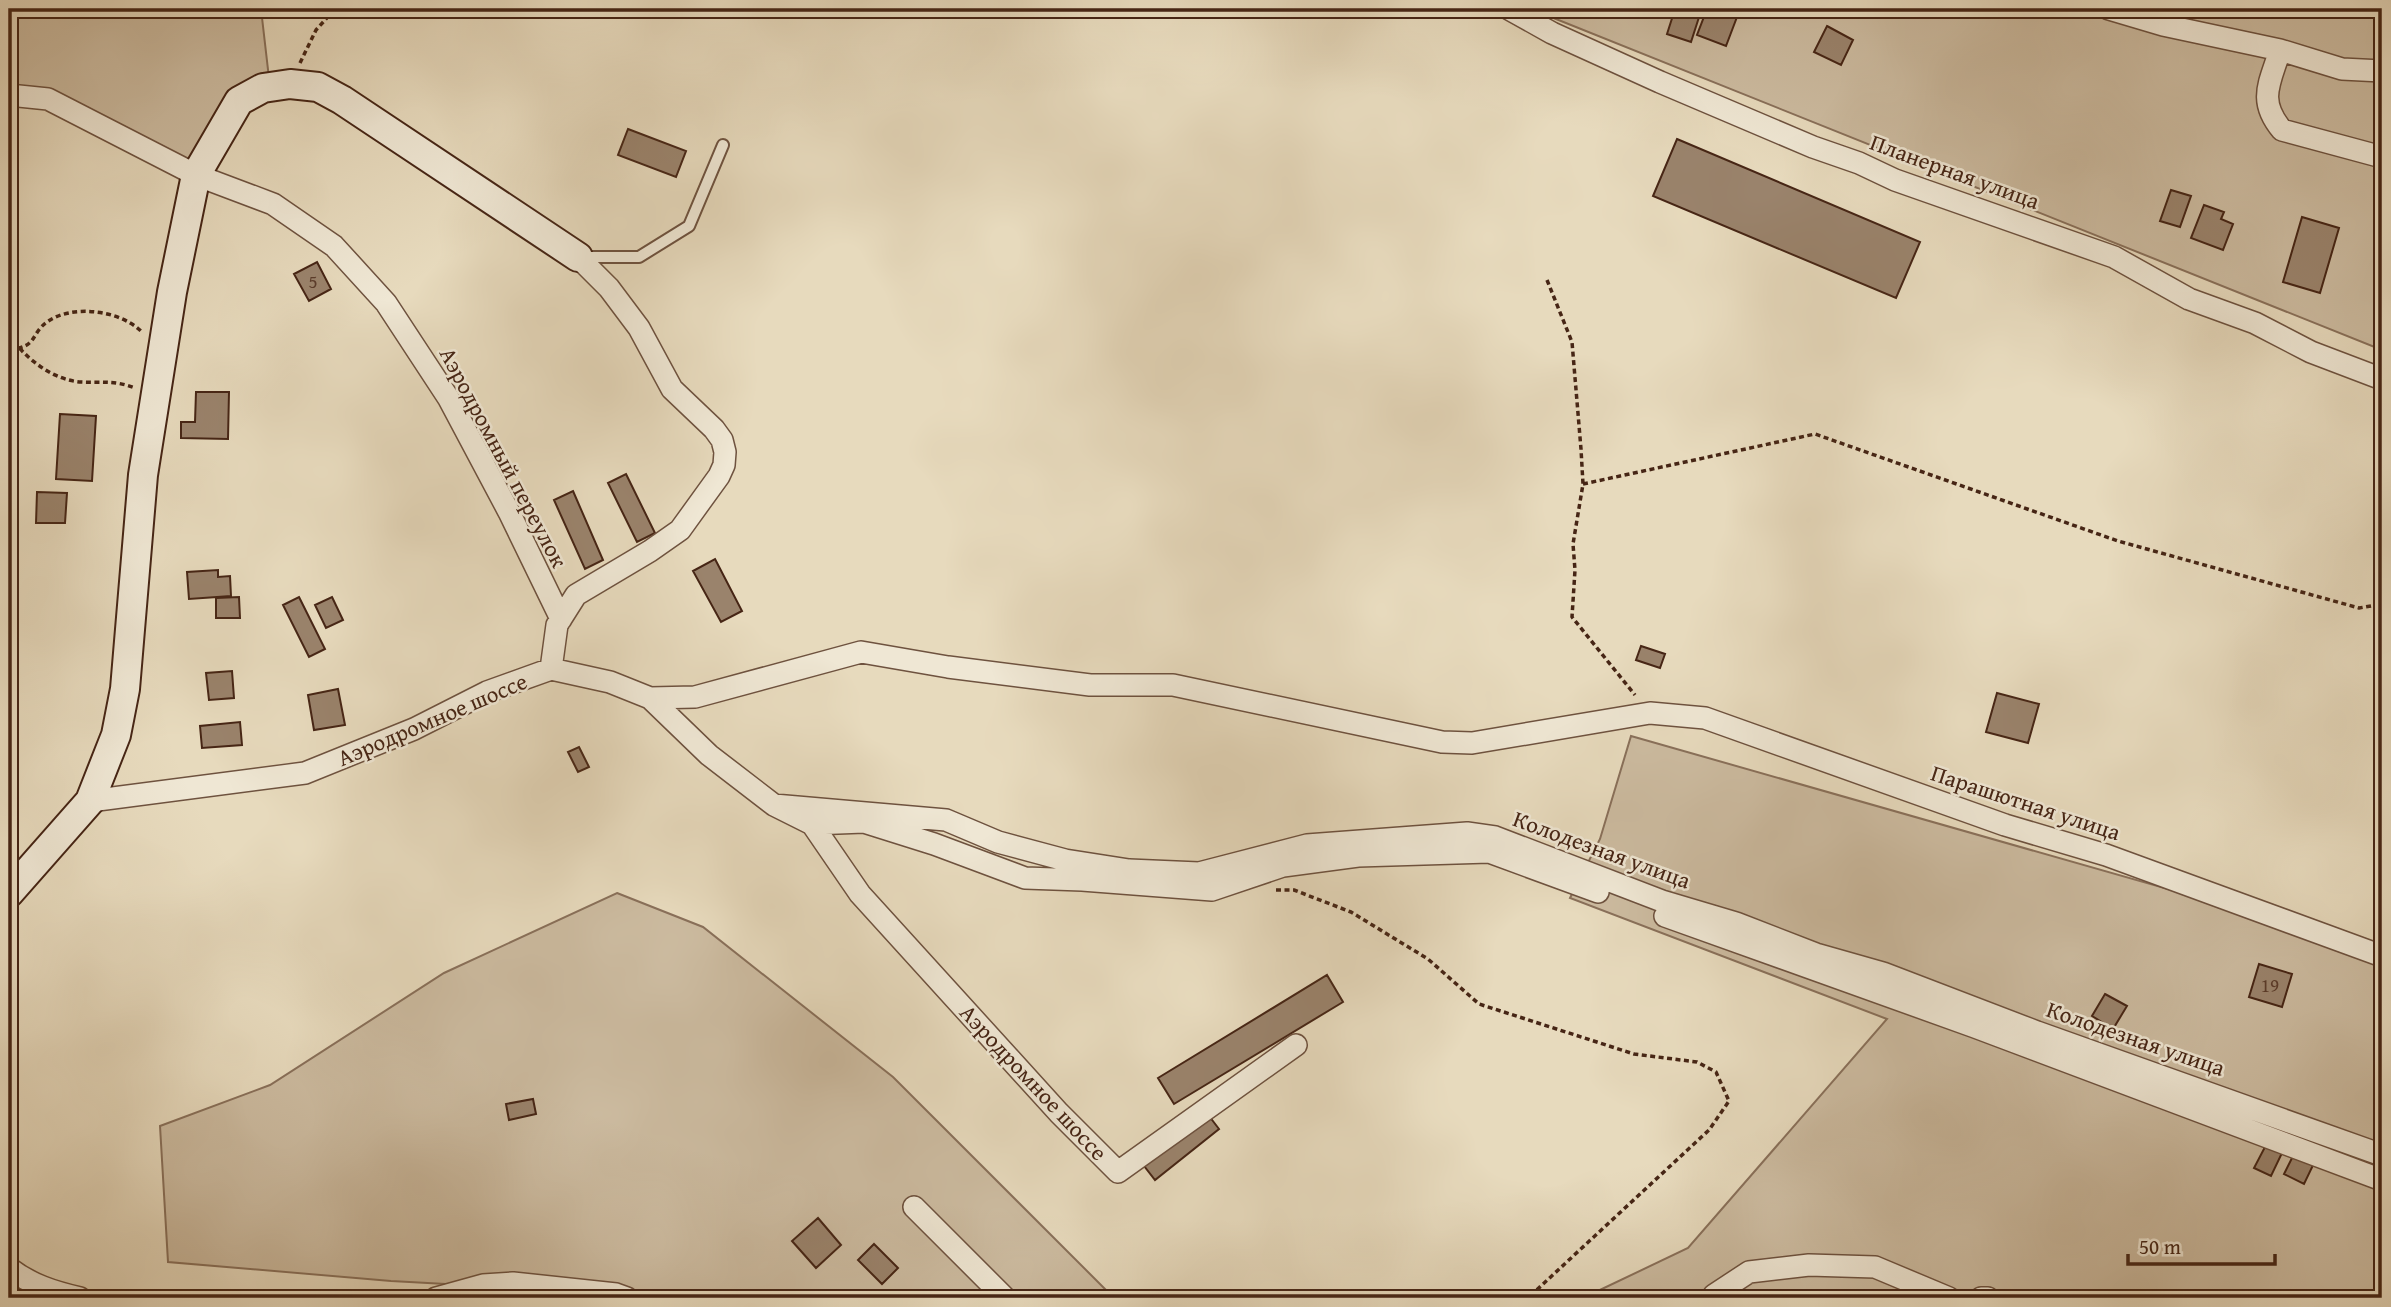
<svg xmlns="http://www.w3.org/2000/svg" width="2391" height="1307" font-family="'Gentium Book Plus',serif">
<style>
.green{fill:#ccbba0;stroke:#89705a;stroke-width:2}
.building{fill:#9a836c;stroke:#462515;stroke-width:2}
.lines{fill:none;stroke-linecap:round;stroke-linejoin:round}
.lane-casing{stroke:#6e523f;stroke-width:14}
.street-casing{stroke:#6e523f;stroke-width:24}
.secondary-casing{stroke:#462515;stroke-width:32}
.path{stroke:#462515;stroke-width:3.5;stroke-dasharray:5 3.5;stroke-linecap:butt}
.lane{stroke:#efe7d4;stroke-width:10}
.street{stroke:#efe7d4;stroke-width:21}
.secondary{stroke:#efe7d4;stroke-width:28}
.labels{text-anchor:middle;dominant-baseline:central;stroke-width:5;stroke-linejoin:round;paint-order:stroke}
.number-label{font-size:19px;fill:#5b3c2b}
.street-label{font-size:23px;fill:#462515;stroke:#efe7d4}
</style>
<rect width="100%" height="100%" fill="#e7dabd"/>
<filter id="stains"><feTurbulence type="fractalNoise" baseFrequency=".00286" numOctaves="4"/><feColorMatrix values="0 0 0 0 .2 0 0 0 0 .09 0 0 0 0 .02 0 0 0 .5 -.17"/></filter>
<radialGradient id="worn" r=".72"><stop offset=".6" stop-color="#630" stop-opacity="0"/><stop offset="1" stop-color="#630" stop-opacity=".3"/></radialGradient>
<path class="green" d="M9,9h252l9,78 -31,14 -43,74 -148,-76 -39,-4z
M1531,9h851v341z
M1631,736l751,214v348h-799l105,-50 199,-229 -317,-121 30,-59z
M617,893l86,34 190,150 221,221h-524l-13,-7 -186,-10 -223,-19 -8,-136 110,-41 174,-112z"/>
<path class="building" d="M1675,9h19l7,2 -10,31 -24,-8z
M1707,9h33l-14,37 -29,-11z
M1827,26l26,14 -12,25 -27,-13z
M2382,109v31l-7,-2z
M628,129l58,22 -10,26 -58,-22z
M1677,139l243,103 -24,56 -243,-102z
M2171,190l20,6 -11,31 -20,-6z
M2204,205l20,7 -3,7 12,5 -10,26 -32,-12z
M2302,217l37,11 -19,65 -37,-11z
M317,262l14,27 -22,12 -15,-27z
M196,392h33l-1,47 -47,-1v-16h14z
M9,394l8,1 -1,29h-7z
M60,414l36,2 -4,65 -36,-2z
M9,435l5,1 -3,38h-2z
M626,474l29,59 -18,9 -29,-59z
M573,491l30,69 -18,9 -31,-69z
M37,492l30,1 -2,30h-29z
M715,559l27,52 -21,11 -28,-51z
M218,570v7l12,-1 1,20 -42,3 -2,-27z
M239,597l1,21h-24v-20z
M299,597l26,52 -16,8 -26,-52z
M332,597l11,23 -17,8 -11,-23z
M1641,646l24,8 -5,14 -24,-8z
M232,671l2,27 -25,2 -3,-27z
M338,689l7,36 -31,5 -6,-35z
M1997,693l42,11 -11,39 -42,-11z
M240,722l2,23 -40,3 -2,-22z
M579,747l10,20 -11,5 -10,-20z
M2259,964l33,10 -10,33 -33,-10z
M1327,975l16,27 -169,102 -16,-26z
M2105,994l22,12 -14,23 -21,-13z
M533,1099l3,15 -27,6 -3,-16z
M1206,1112l13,17 -64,51 -14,-18z
M2266,1145l16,8 -11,23 -17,-8z
M2296,1150l20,9 -12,25 -20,-10z
M818,1218l23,27 -25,23 -24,-27z
M874,1244l24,24 -16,16 -24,-24z"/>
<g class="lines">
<defs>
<path id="lane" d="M581,257h58l50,-31 34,-81"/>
<path id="street" d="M1509,9l43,24 108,49 153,65 46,16 36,17 219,77 75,42 66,24 56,29 71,27
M2109,9l54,16 117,25 62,19 40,2
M2280,50c-10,33 -23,50 2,80l100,27
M9,95l39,4 148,76 77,29 61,42 52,57 63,96 60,113 52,107
M551,669l6,-44 19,-30 74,-44 30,-21 39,-54 5,-11 1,-13 -3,-12 -8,-11 -42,-40 -33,-61 -30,-40 -31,-31
M650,698l45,-1 166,-45 87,15 142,18h83l269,57 30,1 178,-30 55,5 300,107 101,30 276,101
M90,801l215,-28 109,-44 73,-37 64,-23 59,13 40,16 59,57 65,50 38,19 48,70 199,219 59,59 178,-127
M774,805l172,15 52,22 67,18 64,10 70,3 108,-28 160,-12 28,4 167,64 74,22 80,31 67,19 154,59 345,123
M812,824l52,-2 70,22 91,34 57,2 130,10 71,-24 75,-10 131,-4 109,40
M1665,916l310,111 407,153
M914,1207l91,91
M9,1268c22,17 45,24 71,30
M436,1298l47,-13 30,-2 103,11 11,4
M1714,1298v-3l35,-23 60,-7 66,2 74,31
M1981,1298h7"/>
<path id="secondary" d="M9,893l81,-92 26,-66 9,-46 18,-214 29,-183 24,-117 43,-74 24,-13 27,-4 28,3 24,13 236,157"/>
</defs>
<use href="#lane" class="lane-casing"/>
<use href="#street" class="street-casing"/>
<use href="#secondary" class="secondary-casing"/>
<path class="path" d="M300,63l16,-33 19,-21
M1547,280l25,62 9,107 2,35 -10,60 2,26 -3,47 63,78
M9,335c16,23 43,45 72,47 22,1 33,-2 54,6
M9,349c29,-1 21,-15 38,-27 25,-18 72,-12 94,9
M1583,484l232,-50 303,107 241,67 23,-4
M1276,890h18l57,22 77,47 51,45 155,50 63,8 19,10 13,29 -20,29 -181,168"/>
<use href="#lane" class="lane"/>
<use href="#street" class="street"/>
<use href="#secondary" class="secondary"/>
</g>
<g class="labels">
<g class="number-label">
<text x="313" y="281">5</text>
<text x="2270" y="985">19</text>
</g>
<g class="street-label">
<text transform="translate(1955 171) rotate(20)">Планерная улица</text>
<text transform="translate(504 457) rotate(62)">Аэродромный переулок</text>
<text transform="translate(432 719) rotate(-23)">Аэродромное шоссе</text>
<text transform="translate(2026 802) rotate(18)">Парашютная улица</text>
<text transform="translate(1602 849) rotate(20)">Колодезная улица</text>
<text transform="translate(2136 1038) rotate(19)">Колодезная улица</text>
<text transform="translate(1034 1082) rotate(47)">Аэродромное шоссе</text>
</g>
</g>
<rect width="2391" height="1307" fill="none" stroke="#e7dabd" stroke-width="35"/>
<rect x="10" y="10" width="2370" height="1286" fill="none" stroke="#462515" stroke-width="3.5"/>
<rect x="18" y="18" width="2356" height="1272" fill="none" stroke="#462515" stroke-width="2"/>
<path d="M2128 1254v10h147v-10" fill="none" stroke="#462515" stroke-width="3.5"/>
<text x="2139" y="1254" font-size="21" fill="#462515" stroke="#efe7d4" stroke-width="5" paint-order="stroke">50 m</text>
<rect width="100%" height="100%" filter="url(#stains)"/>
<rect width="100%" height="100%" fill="url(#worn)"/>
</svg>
